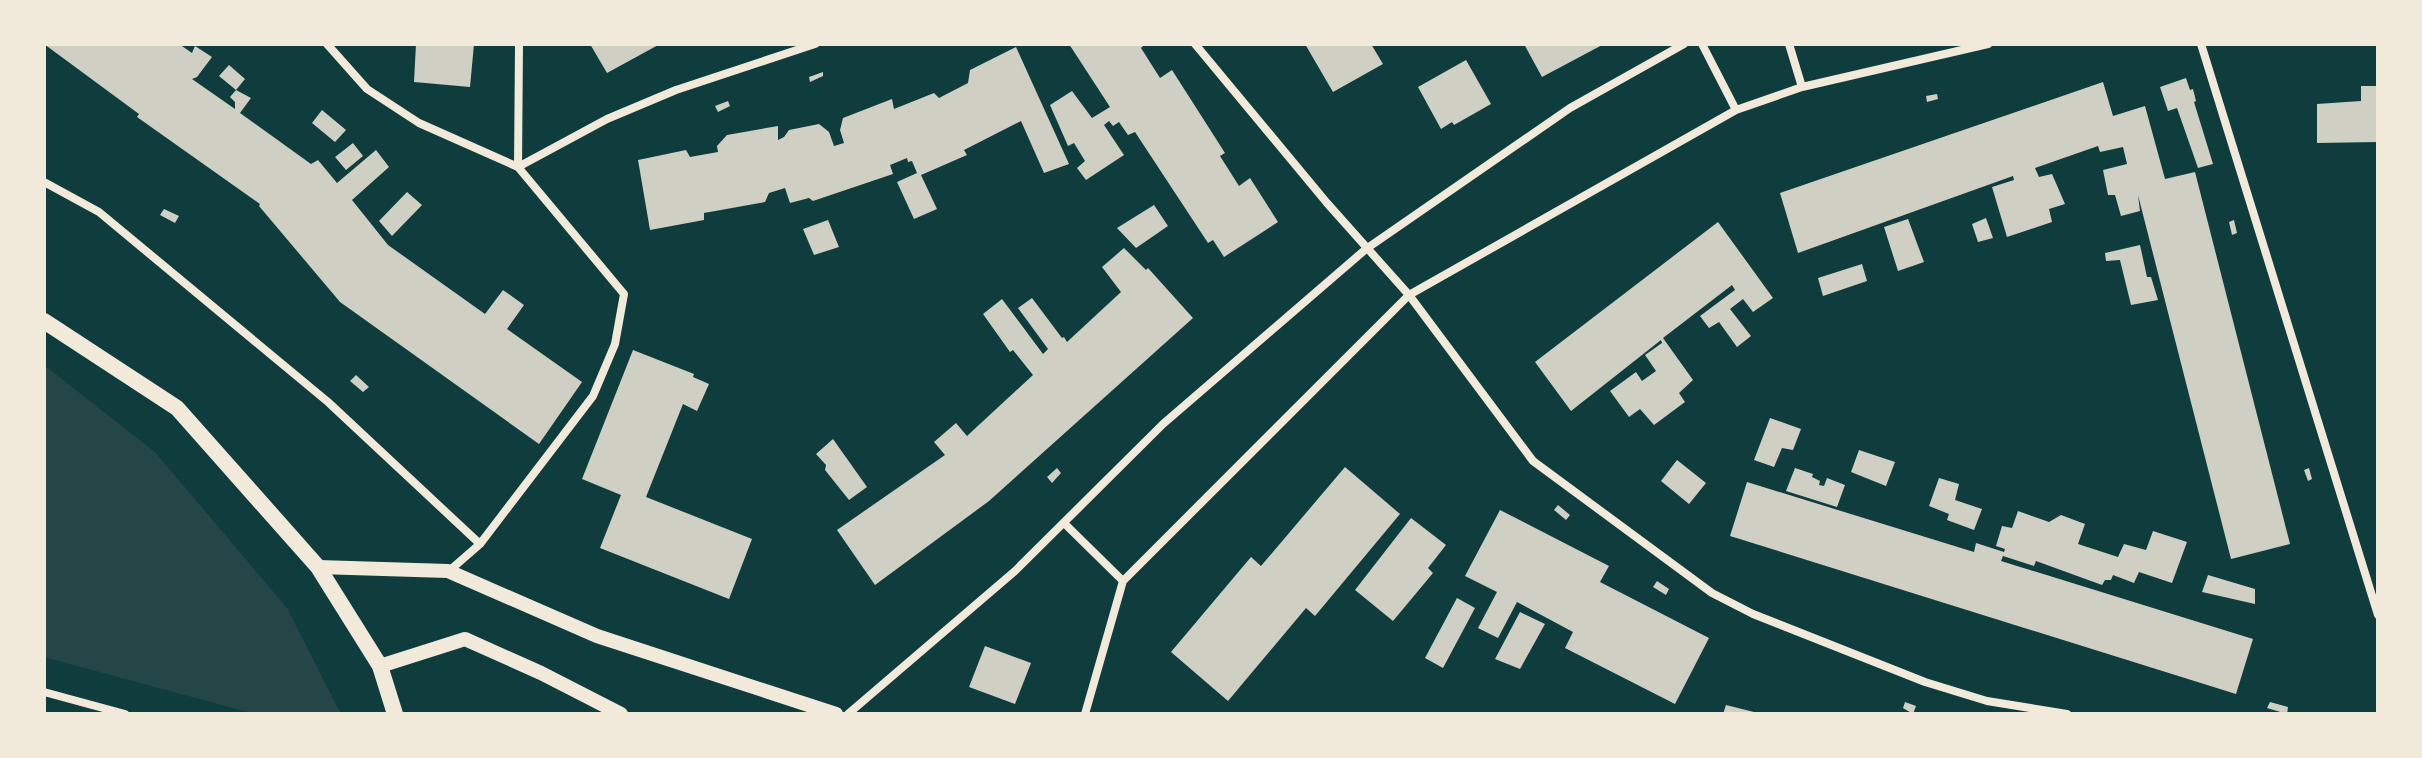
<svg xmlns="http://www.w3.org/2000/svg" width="2422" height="758" font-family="'Nunito Sans',sans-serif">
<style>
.green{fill:#244646}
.building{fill:#cfcfc3}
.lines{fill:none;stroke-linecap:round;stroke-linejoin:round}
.minor{stroke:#f1e9da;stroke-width:8}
.tertiary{stroke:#f1e9da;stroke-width:14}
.secondary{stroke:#f1e9da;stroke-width:16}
</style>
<rect width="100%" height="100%" fill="#0f3d3e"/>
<path class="green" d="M44,365l111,87 132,156 54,106h-86l-211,-57z"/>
<path class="building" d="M44,44h135l13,9 3,-7 17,11 -15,20 -5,2 43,30v-7l-5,-5 6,-7 15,8 -11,15 71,51 7,-4 19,23 39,-33 13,17 -37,33 36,45 97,69 18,-24 21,15 -17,24 75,53 -43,62 -199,-142 -81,-96 1,-2 -123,-87 2,-3z
M416,44h58l-4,43 -56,-5z
M590,44h70l-53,29z
M1069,44h76l-4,4 19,30 12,-8 53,83 -5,3 19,30 11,-8 28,44 -54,35 -11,-17 -5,3 -73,-111 -7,3 -9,-13 -6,4 -4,-5 -5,4 20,30 -38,25 -9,-12 8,-7 -11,-18 -6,3 -18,-41 22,-14 20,27 18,-11z
M1305,44h66l12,20 -50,28z
M1524,44h80l-62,33z
M1016,47l53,117 -25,9 -23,-52 -57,29 3,5 -46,20 16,34 -23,10 -17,-37 20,-9 -5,-12 -4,1 -1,-4 -17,7 3,9 -80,27 -4,-3 -19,5 -5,-15 -16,5 -4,9 -61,11v7l-54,10 -12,-70 48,-10 4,7 28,-5 -1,-6 10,-11 51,-9v14l6,-3 5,-7 30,-6 10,8 5,14 10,-3 -4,-13 3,-12 49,-19 2,10 40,-16 5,5 29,-15 2,-13z
M1466,60l25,44 -37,21 -2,-3 -11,7 -23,-42z
M229,65l16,14 -9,11 -17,-14z
M823,72v4l-13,6 -1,-5z
M2186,78l4,12 3,-1 3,12 -2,1 19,62 -15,4 -21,-60 -9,3 -8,-24z
M2103,82l10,34 32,-10 20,73 30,-7 95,372 -59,15 -93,-364 2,16 -19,5 -6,-21h-7l-5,-25 24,-6 -4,-17 -23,5 -2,-6 -63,22 4,9 13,-3 13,30 -16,5 3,13 -45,15 -15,-50 22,-7 -1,-4 -215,77 -18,-60z
M2361,86h17v56l-61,1v-39l44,-3z
M1937,94l1,5 -11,3 -1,-6z
M728,101l2,5 -12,6 -3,-6z
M322,110l24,20 -11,12 -23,-19z
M353,143l10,13 -17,14 -11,-13z
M407,192l15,13 -30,31 -13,-15z
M1154,205l14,21 -32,22 -19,-20z
M164,209l15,7 -4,7 -15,-8z
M1986,218l7,20 -15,4 -6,-18z
M1908,219l16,43 -26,9 -14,-44z
M828,220l11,27 -25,8 -11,-26z
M2234,220l3,13 -5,2 -3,-13z
M1718,222l55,76 -20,14 -10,-13 -13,10 21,27 -14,11 -18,-25 -10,6 -9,-12 35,-26 -3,-5 -69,53 30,42 -14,13 6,9 -31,23 -14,-16 -11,8 -19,-26 26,-19 6,9 14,-10 -11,-16 17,-12 -1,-3 -90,71 -36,-49z
M2140,245l7,32h4l7,23 -27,5 -11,-45 -14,1 -1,-8z
M1124,248l22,22 2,-2 45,50 -204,183 -114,84 -38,-55 108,-75 -11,-13 22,-19 11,13 66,-61 -20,-25 -3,2 -27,-38 19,-15 41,55 5,-5 -30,-41 14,-10 30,40 2,-1 3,5 54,-50 -19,-25z
M1862,264l5,17 -44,15 -5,-18z
M633,350l61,24 -1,3 16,7 -12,27 -14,-7 -37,93 106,42 -23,60 -129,-51 21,-53 -39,-16z
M356,375l13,12 -6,5 -13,-11z
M1770,418l31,11 -8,21 -11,-2 -8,19 -20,-7z
M833,439l34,48 -18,13 -24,-30 1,-5 -10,-11z
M1859,450l36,12 -9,24 -35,-14z
M1677,460l29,23 -17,21 -28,-23z
M1345,467l55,47 -85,102 -9,-8 -78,93 -57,-49 80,-95 10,9z
M1057,468l4,5 -9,10 -5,-6z
M1795,468l18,6 -1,3 8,4 -1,4 5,1 3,-8 18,7 -8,22 -51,-16z
M2309,468l3,11 -4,2 -4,-11z
M1939,478l20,6 -4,16 27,9 -8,21 -27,-10 2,-6 -20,-8z
M1747,482l227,70 2,-9 28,9 1,-3 -9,-3 6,-20 10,2 6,-17 31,11 12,-7 24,9 -7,20 40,13 6,-13 22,6 7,-19 34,11 -15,41 -33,-11 -5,11 -21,-8 -2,5h-6l-3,5 -66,-24 -2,5 -31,-10 -2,5 252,78 -17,55 -506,-158z
M1558,505l12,10 -4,5 -12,-10z
M1500,510l109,56 -9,16 109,56 -34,66 -110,-56 8,-16 -56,-30 -19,36 -20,-10 19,-36 -32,-16z
M1411,518l35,27 -18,23 5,5 -40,48 -38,-31z
M2208,575l47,14v15l-53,-12z
M1657,581l12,8 -3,6 -13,-8z
M1457,598l18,10 -32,60 -18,-10z
M1520,612l25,12 -25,45 -25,-10z
M985,646l46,17 -16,41 -46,-17z
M1905,702l11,4 -3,8 -10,-6z
M2270,702l18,5 -1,7 -20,-6z
M1726,705l32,8v1h-35z"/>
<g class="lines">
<path class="minor" d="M327,44l40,45 52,34 99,44 106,127 -9,50 -22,52 -113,148
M519,44l-1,123 89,-48 69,-29 139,-46
M1195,44l132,159 82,92 124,166 179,132 41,21 172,68 62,19 80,13
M1702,44l34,66
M1789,44l13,43
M2201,44l177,571
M44,182l55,30 229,190 152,142 -31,27
M1064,523l59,58
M44,692l81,22
M848,714l167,-143 148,-147 203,-175 204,-141 114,-64
M1085,714l38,-133 286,-286 327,-185 66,-23 186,-43"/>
<path class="tertiary" d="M318,567l130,4 149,65 239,78
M380,666l85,-27 76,34 80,41"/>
<path class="secondary" d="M44,321l133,87 141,159 62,99 15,48"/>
</g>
<rect width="2422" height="758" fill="none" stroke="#f1e9da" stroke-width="92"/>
</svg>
